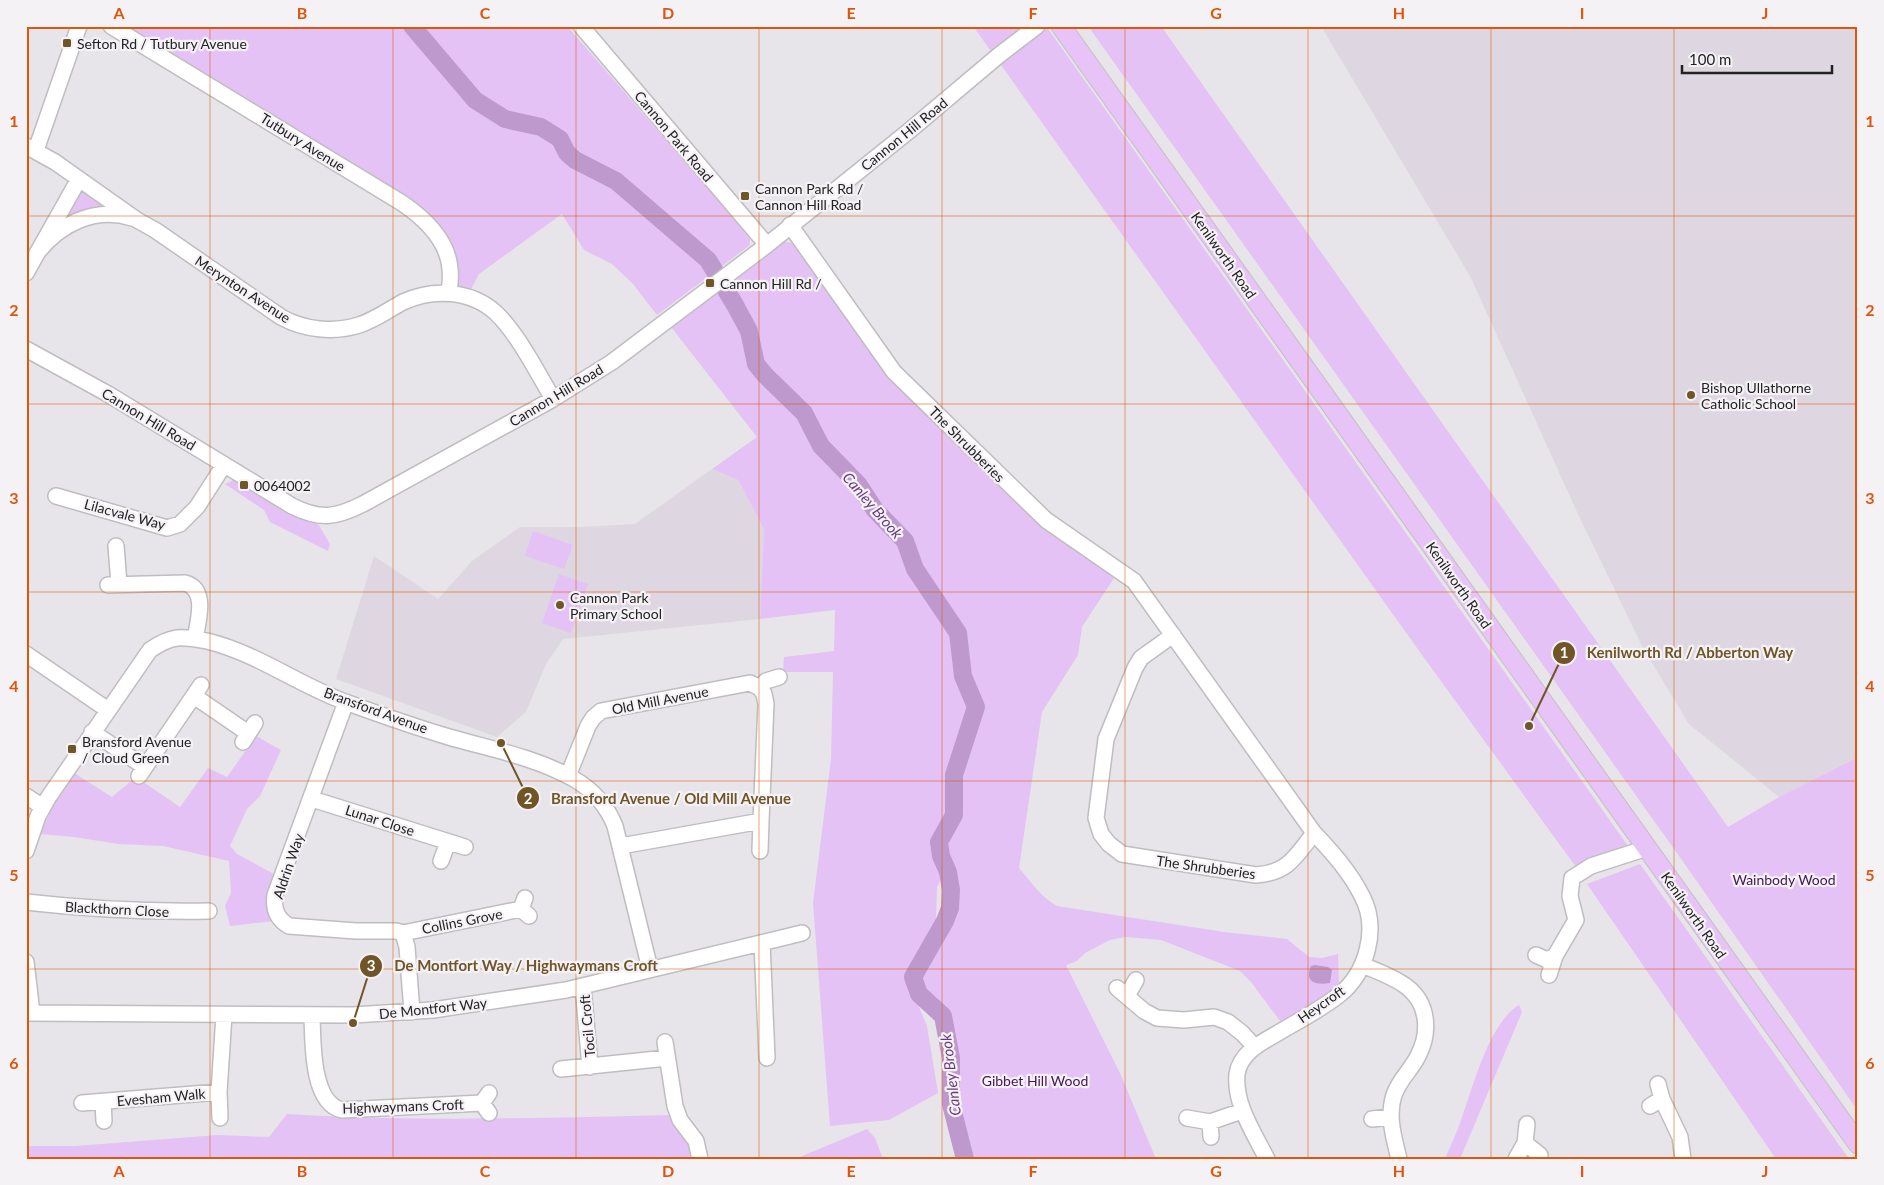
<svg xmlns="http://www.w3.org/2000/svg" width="1884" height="1185" font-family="Lato,sans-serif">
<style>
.built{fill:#ded7e1}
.green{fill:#e5c2f5}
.water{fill:#be99ce}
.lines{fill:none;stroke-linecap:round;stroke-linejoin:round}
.river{stroke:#be99ce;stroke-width:18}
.minor-casing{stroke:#bfbdc0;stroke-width:18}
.major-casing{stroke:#c1c1c1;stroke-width:21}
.minor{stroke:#fff;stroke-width:15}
.major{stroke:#e7c3f7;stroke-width:19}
.grid{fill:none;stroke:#de560d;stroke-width:1;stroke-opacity:0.55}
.poi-dot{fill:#705527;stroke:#f5f2f6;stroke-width:2}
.labels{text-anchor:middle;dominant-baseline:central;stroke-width:4.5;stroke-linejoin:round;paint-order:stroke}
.poi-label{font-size:14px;fill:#222223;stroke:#f5f2f6;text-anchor:start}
.street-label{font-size:14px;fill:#222223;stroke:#f5f2f6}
.park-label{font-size:14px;fill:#431554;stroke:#f5f2f6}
.water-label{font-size:15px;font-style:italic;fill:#6a3c7d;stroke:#f5f2f6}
.leader{fill:none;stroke:#705527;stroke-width:2}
.callout-dot{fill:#705527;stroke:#f5f2f6;stroke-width:2}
.mark-label{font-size:15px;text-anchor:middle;font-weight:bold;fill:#fff}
.callout-label{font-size:15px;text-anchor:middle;font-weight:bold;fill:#705527;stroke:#f5f2f6;stroke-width:4.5;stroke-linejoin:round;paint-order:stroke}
.neatline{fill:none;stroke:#de560d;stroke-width:2}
.grid-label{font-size:16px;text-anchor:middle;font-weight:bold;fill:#de560d}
</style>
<rect width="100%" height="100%" fill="#e7e5e9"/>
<path class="built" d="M1321,26h537v731l-79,40 -90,-73 -46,-76 -66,-136 -106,-234z
M712,469l26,11 26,49 -4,90 -197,20 -17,25 -20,48 -29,25 -161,-58 38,-123 64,43 34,-38 48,-34h60l55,-3z"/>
<path class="green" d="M120,26h447l151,174 32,39v6l-93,70 -24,-31 -21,-20 -28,-14 -22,-36 -83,60 -10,19 -10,-5 -3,-5 -15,-51z
M973,26h73l582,820 -52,21 -154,-212z
M1088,26h73l567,801 51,-30 79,-40v354l-179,-255z
M80,188l28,19 -39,11 -4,-1z
M779,241l16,2 97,134 224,198 -34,52 -4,28 -36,57 -23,156c12,14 22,29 38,38l167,26 63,7 22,18 13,1 16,-4 1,31 -21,17 -38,19 -29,-39 -11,-11 -79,-31 -36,-3 -15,3 -25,13 -8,8 -11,4 54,108 36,86h-187l-14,-58v-41l-8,-47 -25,-20 -6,-17c16,-27 44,-64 38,-97 -1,-5 -4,-9 -6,-14l-11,22 -1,34 -29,57 20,48 11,67 -49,27 -59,6 -17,-223 18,-144 2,-87h-50l1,-15 50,-6 1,-41 -75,9 4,-90 -26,-49 -26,-11 45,-32 -86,-110z
M236,479l81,43 13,22 -2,7 -58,-29 -6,-12 -39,-26z
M533,531l40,14 -9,24 -39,-13z
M559,574l29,10 -17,49 -29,-10z
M256,736l25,14 -21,46 -13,13 -17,37 7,8 39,21 -9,27 7,19 -44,5 -5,-20 6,-13 -2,-32 -66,-15 -45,-2 -44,-7 -34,-3 17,-37 17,-24 38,24 24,-20 44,30 28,-39 19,9z
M1640,864l209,295h-73l-189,-275z
M1519,1005l3,7 -62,147h-15c5,-13 12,-26 16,-39 12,-33 28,-97 58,-115z
M287,1114c128,8 255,4 384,1l18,31 2,13h-665v-13h49l143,-11 51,2z
M867,1129l8,9 8,21h-88z"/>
<path class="water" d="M1315,965l13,2 4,3 -2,13c-14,2 -26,0 -19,-17z"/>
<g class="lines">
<path class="river" d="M412,26l63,74 30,19 36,8 19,12 7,14 8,7 41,21 92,79 27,45 14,26 7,33 9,11 39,38 17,33 37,38 17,26 30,31 10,28 43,64 5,43 13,31 -22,68v40l-15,27 2,14 7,16 3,18 -1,18 -5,13 -32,56 6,17 24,22 8,42v46l14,55"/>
<defs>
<path id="minor" d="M111,26l291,177c22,15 46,37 48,66 1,7 0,16 -1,24
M581,26l186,219
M26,146l29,16 82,58 18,10 126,87c23,13 53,16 78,8 16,-5 29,-15 44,-23 30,-14 68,-12 93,11 22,21 41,59 57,86
M36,150l43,-124
M790,225l104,147 152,148 88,61 180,252c18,19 36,39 48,63 17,32 5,77 -23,99 -19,15 -41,26 -61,38 -16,9 -38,20 -41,41 -3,30 17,59 30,85
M37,253c23,-29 58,-47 95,-35
M26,273l53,-94
M26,349l82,45 184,112c28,14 43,12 71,-2l190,-105 59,-37 155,-117 142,-114 89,-75 39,-30
M56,496l111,32 13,-4 17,-17 27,-42
M116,546l3,38
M108,585l77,-2c23,6 13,38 10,56
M1173,635l-32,23 -6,10 -29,71 -10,79 5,16 8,10 13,10 134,21c32,-2 40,-19 58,-42
M26,654l82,56
M194,696l54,37
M346,702l-71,193c-2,14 2,24 14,31l67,5h40l7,2 4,14 5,65
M92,732l53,35
M243,742l12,-19
M139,776l62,-91
M568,776l20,-50 5,-8 8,-7 149,-28 10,5 6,-7 13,-4
M26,796l17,11
M312,799l153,48
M621,846l140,-25 5,-117 -2,-10 -4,-6
M26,851l12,-35 10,-18 102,-148c22,-15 31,-14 57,-9 50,12 93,45 141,62 33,12 67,24 101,34 41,12 86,20 125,42 19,11 33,27 41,47l35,143
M760,851l1,-30
M441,861l7,-19
M525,898l-4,11 8,7
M26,902c61,7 121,10 183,9
M403,933l118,-24
M762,943l5,115
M1536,955l11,5 8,-4 21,-36 -6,-24 2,-18 19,-12 56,-18
M26,962l6,51
M1362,965c15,6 32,12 45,22 22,17 23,46 11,69 -7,14 -19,24 -24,39 -7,21 0,43 5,64
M1549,975l6,-19
M583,986l7,81
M1117,988l27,23 13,7 27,2 30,-3 14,5 14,11 13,14
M1127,996l9,-16
M26,1013l327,2 80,-5 133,-20 236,-57
M312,1015c1,26 -1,88 30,95l140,-7
M665,1042l10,64 5,14 16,21 4,18
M561,1069l106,-11
M1662,1099l18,38 3,22
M103,1102l1,19
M82,1103l137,-11
M1650,1106l12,-7 -4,-15
M489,1113l-7,-10 7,-10
M220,1118l-1,-26 5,-77
M1187,1118l23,4 1,15
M1372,1119l18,-2
M1210,1122l32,-11
M1527,1124l-2,19 15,12
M1516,1159l9,-16"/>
<path id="major" d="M1061,26l797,1118"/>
</defs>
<use href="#minor" class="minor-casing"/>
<use href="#major" class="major-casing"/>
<use href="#minor" class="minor"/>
<use href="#major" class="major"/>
</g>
<path class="grid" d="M210,26v1133M393,26v1133M576,26v1133M759,26v1133M942,26v1133M1125,26v1133M1308,26v1133M1491,26v1133M1674,26v1133M26,216h1832M26,404h1832M26,592h1832M26,781h1832M26,969h1832"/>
<g class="poi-dot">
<rect x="62" y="38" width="10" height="10" rx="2.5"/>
<rect x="740" y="191" width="10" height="10" rx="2.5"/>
<rect x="705" y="278" width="10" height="10" rx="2.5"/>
<circle cx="1691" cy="395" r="5"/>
<rect x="239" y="480" width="10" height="10" rx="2.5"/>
<circle cx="560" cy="605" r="5"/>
<rect x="67" y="744" width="10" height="10" rx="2.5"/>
</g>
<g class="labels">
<g class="poi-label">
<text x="77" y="43">Sefton Rd / Tutbury Avenue</text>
<text x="755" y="188">Cannon Park Rd /<tspan x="755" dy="16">Cannon Hill Road</tspan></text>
<text x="720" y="283">Cannon Hill Rd /</text>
<text x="1701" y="387">Bishop Ullathorne<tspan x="1701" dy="16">Catholic School</tspan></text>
<text x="254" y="485">0064002</text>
<text x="570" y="597">Cannon Park<tspan x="570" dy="16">Primary School</tspan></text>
<text x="82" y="741">Bransford Avenue<tspan x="82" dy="16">/ Cloud Green</tspan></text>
</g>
<g class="street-label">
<text transform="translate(904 134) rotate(-39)">Cannon Hill Road</text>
<text transform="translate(674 136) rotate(50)">Cannon Park Road</text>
<text transform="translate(303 142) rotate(32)">Tutbury Avenue</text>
<text transform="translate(1224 255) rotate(55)">Kenilworth Road</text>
<text transform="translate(243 289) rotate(33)">Merynton Avenue</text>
<text transform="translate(556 395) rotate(-31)">Cannon Hill Road</text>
<text transform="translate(149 419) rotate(31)">Cannon Hill Road</text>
<text transform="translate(967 444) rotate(45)">The Shrubberies</text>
<text transform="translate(125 514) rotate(15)">Lilacvale Way</text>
<text transform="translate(1459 585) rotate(55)">Kenilworth Road</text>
<text transform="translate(660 700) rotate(-11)">Old Mill Avenue</text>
<text transform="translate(376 710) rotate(20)">Bransford Avenue</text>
<text transform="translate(380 820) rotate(18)">Lunar Close</text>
<text transform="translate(288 866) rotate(-71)">Aldrin Way</text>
<text transform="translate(1206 867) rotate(8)">The Shrubberies</text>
<text transform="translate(117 909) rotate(3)">Blackthorn Close</text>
<text transform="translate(1694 915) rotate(55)">Kenilworth Road</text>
<text transform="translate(462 921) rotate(-11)">Collins Grove</text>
<text transform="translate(1321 1004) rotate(-35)">Heycroft</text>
<text transform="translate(433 1008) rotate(-6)">De Montfort Way</text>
<text transform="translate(587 1026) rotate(-95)">Tocil Croft</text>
<text transform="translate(161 1097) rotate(-5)">Evesham Walk</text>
<text transform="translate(403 1106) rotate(-2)">Highwaymans Croft</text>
</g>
<g class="park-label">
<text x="1784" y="879">Wainbody Wood</text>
<text x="1035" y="1080">Gibbet Hill Wood</text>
</g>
<g class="water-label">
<text transform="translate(873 505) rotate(49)">Canley Brook</text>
<text transform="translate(950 1075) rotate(-97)">Canley Brook</text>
</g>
</g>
<path class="leader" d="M1529 726L1564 653M501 743L528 798M353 1023L371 966"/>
<g class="callout-dot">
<circle cx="1529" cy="726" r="5"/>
<circle cx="501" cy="743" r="5"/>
<circle cx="353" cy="1023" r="5"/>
<circle cx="1564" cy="653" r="12"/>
<circle cx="528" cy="798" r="12"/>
<circle cx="371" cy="966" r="12"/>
</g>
<g class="mark-label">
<text x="1564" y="658">1</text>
<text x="528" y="804">2</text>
<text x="371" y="971">3</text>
</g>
<g class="callout-label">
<text x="1690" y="658">Kenilworth Rd / Abberton Way</text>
<text x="671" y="804">Bransford Avenue / Old Mill Avenue</text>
<text x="526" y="971">De Montfort Way / Highwaymans Croft</text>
</g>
<rect width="1884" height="1185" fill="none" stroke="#f5f2f6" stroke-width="55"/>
<path d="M1682 65v8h150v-8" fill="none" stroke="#222223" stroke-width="2.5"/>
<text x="1689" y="65" font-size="15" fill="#222223" stroke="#f5f2f6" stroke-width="4" paint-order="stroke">100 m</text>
<rect x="28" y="28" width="1828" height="1130" class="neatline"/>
<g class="grid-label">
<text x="119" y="19">A</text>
<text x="302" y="19">B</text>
<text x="485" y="19">C</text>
<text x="668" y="19">D</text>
<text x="851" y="19">E</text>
<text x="1033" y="19">F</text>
<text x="1216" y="19">G</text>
<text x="1399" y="19">H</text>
<text x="1582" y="19">I</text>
<text x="1765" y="19">J</text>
<text x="14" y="127">1</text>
<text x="1870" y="127">1</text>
<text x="14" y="316">2</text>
<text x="1870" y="316">2</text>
<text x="14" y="504">3</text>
<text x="1870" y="504">3</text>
<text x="14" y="692">4</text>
<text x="1870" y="692">4</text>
<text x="14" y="881">5</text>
<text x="1870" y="881">5</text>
<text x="14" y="1069">6</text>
<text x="1870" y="1069">6</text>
<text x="119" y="1177">A</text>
<text x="302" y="1177">B</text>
<text x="485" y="1177">C</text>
<text x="668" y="1177">D</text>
<text x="851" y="1177">E</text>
<text x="1033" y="1177">F</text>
<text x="1216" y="1177">G</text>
<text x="1399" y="1177">H</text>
<text x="1582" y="1177">I</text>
<text x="1765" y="1177">J</text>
</g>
</svg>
